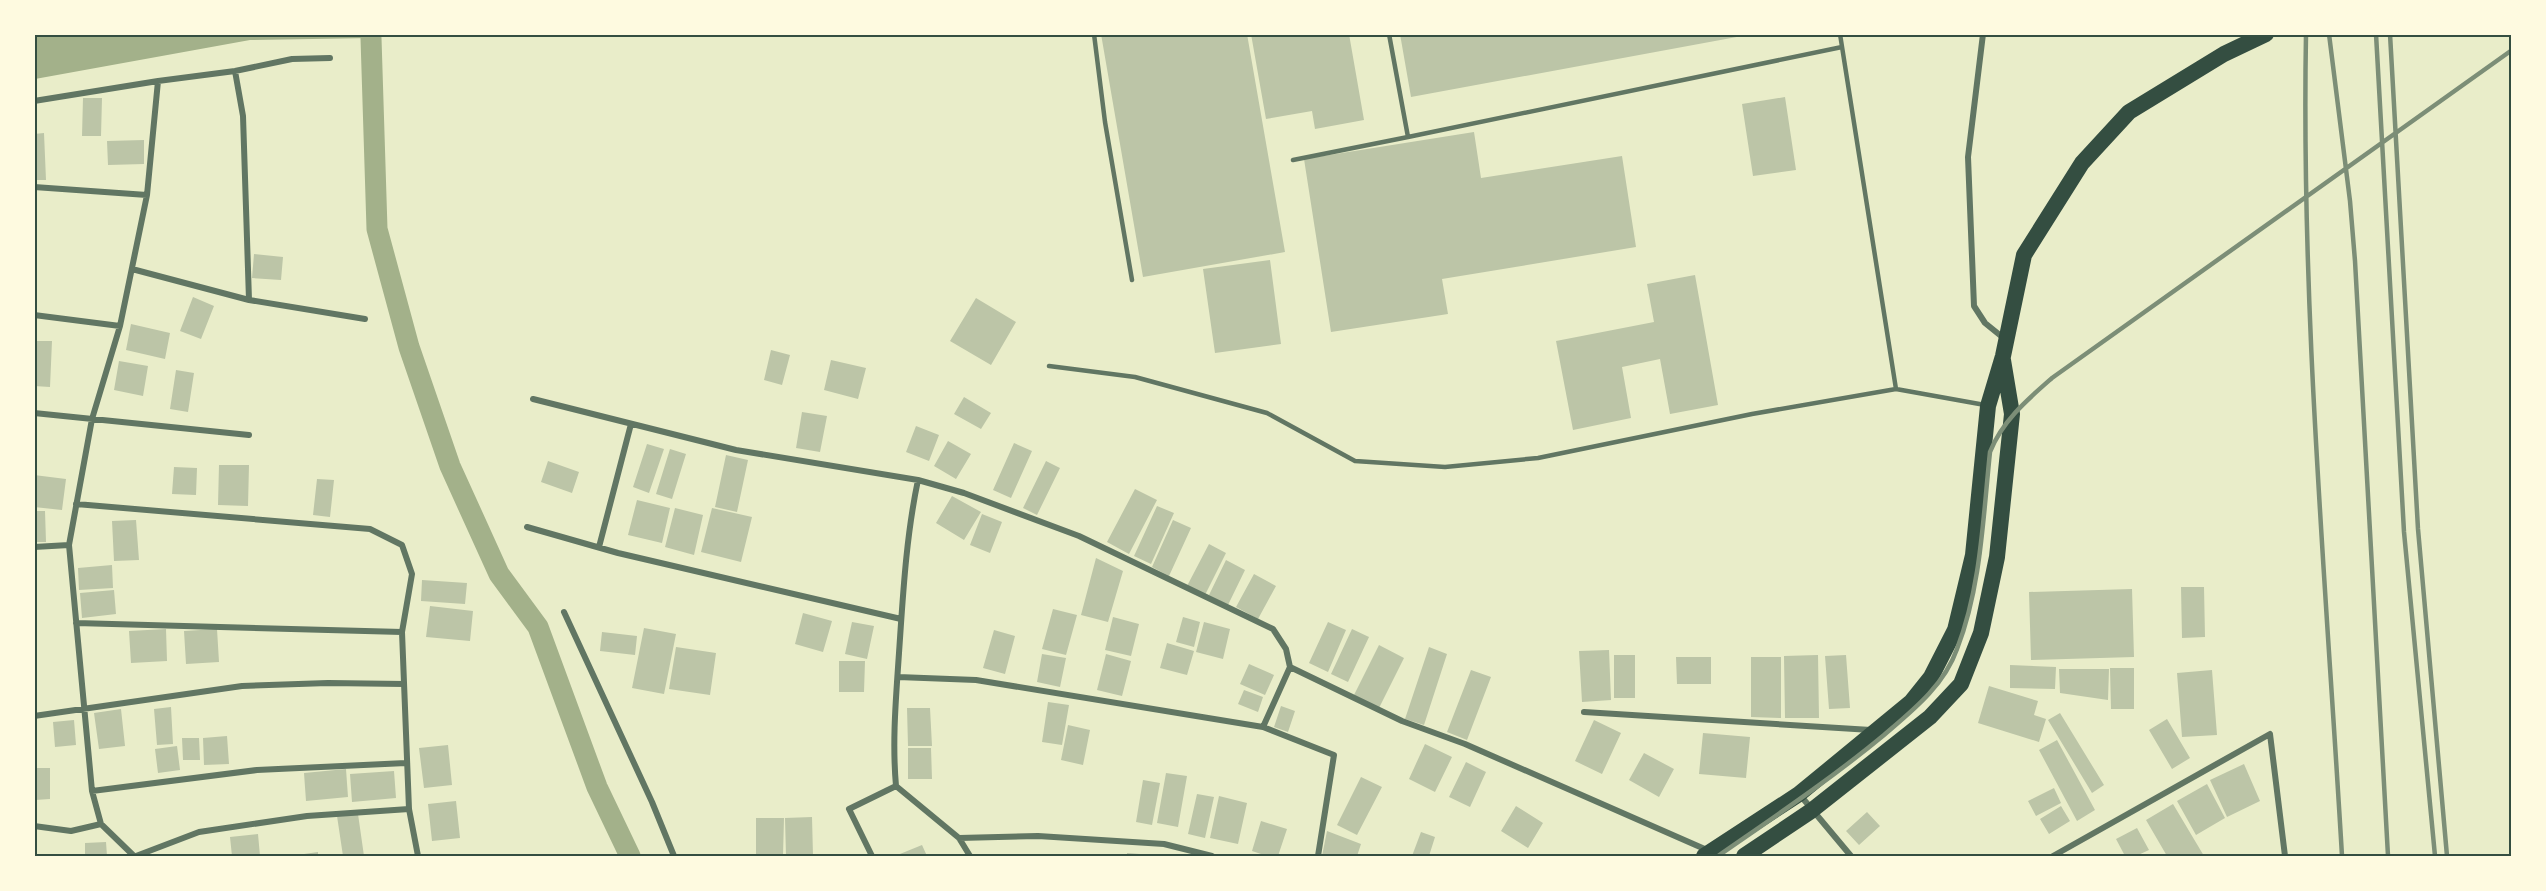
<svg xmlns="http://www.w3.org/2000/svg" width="2546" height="891" font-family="'Varela Round',sans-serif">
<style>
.water{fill:#a3b18a}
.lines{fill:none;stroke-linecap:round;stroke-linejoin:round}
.canal{stroke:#a3b18a;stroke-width:21}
.building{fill:#bcc5a7}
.service{stroke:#617663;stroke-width:4.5}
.minor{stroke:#617663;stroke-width:6}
.trunk{stroke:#344e41;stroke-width:16}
.rail{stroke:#7c8e77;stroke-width:4.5}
.neatline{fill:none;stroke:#344e41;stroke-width:2}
</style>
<rect width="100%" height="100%" fill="#e9edc9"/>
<path class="water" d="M35,34h362v1l-26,3 -121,2 -215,39z"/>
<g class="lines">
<path class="canal" d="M371,38l6,191 32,118 41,119 49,108 39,53 59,160 33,69"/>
</g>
<path class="building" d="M1101,34h146l38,218 -142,25z
M1251,34h98l15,86 -49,9 -3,-18 -46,8z
M1400,34h341l1,2 -331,61z
M1785,97l11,73 -43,6 -11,-72z
M83,98h19l-1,38h-19z
M1474,132l7,46 141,-22 14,91 -194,32 6,35 -117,18 -27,-173z
M44,133l2,47h-12v-46z
M144,140v24l-36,1 -1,-24z
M254,254l29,3 -2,23 -29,-2z
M1270,260l11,84 -66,9 -12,-84z
M1695,275l23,130 -48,9 -10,-55 -38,8 9,51 -58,12 -17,-89 98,-19 -7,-38z
M193,297l21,9 -13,33 -21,-8z
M976,298l40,24 -25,43 -41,-24z
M131,324l39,9 -5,26 -39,-9z
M34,341h18l-2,46 -16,-1z
M771,350l19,5 -8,30 -18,-5z
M831,360l35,8 -8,31 -34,-9z
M119,361l29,5 -5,30 -29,-6z
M176,370l18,3 -6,39 -18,-3z
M964,397l27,16 -10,16 -27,-15z
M802,412l25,4 -7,36 -24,-4z
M916,426l23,9 -10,26 -23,-9z
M948,441l23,13 -15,25 -22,-13z
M1014,443l18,8 -21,47 -18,-8z
M647,444l17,5 -15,44 -16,-6z
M670,449l16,5 -14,45 -16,-5z
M726,455l22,5 -11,52 -22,-5z
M548,461l31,11 -7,21 -31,-11z
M1046,461l14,7 -23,47 -14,-7z
M219,465h30l-1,41 -30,-1z
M174,467l23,1 -1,27 -24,-1z
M34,475l32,4 -4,31 -28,-3z
M317,479l17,1 -4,37 -17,-2z
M1135,489l22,11 -28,54 -22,-12z
M952,496l29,16 -17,28 -28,-17z
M637,500l33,8 -8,35 -34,-8z
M1157,506l17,7 -23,51 -17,-8z
M675,508l28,7 -9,40 -29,-8z
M712,508l40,9 -11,45 -40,-10z
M34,511h11l1,31h-12z
M982,514l20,8 -12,31 -20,-8z
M136,520l3,40 -25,1 -2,-40z
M1173,520l18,8 -22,48 -17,-9z
M1209,544l17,9 -21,42 -18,-9z
M1096,558l27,13 -15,51 -27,-7z
M1226,560l19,10 -17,35 -19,-10z
M112,565l1,23 -34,2 -1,-22z
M1254,574l22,12 -18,33 -22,-12z
M422,580l45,3 -2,21 -44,-3z
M2181,587h23l1,50 -23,1z
M2132,589l2,68 -103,3 -2,-68z
M114,590l2,24 -34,4 -2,-25z
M430,606l43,5 -3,30 -44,-4z
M1053,609l24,6 -11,40 -24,-6z
M803,613l29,8 -9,31 -28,-8z
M1113,617l26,7 -8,32 -26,-6z
M1183,617l17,5 -6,25 -18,-5z
M852,622l22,4 -7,33 -22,-5z
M1204,622l26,7 -7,30 -27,-7z
M1328,622l18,8 -18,42 -19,-9z
M644,628l32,6 -12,60 -32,-6z
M166,629l1,32 -36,2 -2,-32z
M217,629l2,33 -33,2 -2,-33z
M1352,629l17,8 -21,45 -17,-8z
M994,630l21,6 -10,38 -22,-6z
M602,632l35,4 -2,19 -35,-4z
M1167,643l27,8 -7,24 -27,-7z
M1379,645l25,13 -25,50 -25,-13z
M676,647l40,6 -6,42 -41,-6z
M1429,647l18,7 -23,71 -19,-6z
M1609,650l2,50 -29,2 -3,-51z
M1042,654l24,4 -6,29 -23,-5z
M1106,654l25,7 -9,35 -25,-6z
M1614,655h21v43h-21z
M1818,655l1,63h-34l-1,-62z
M1846,655l4,53 -21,1 -4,-53z
M1676,657h35v27h-34z
M1751,657h30v61l-30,-1z
M839,661h26l-1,31h-25z
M1249,664l25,11 -9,20 -25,-11z
M2010,665l46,2 -1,22 -45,-1z
M2110,668h24v41h-23z
M2059,669h50l-1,31 -48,-7z
M1471,670l20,7 -24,63 -20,-8z
M2212,670l5,65 -35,2 -5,-64z
M1989,686l49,15 -4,14 12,4 -7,23 -61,-19z
M1244,690l19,7 -5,15 -20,-8z
M1048,702l21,3 -7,40 -20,-3z
M1281,706l14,5 -7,21 -14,-5z
M171,707l2,37 -16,1 -3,-36z
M907,708h23l2,38h-24z
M121,709l4,37 -26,3 -5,-36z
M2060,713l44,72 -12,8 -44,-73z
M2167,719l23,39 -18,11 -23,-39z
M74,720l2,25 -21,2 -2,-25z
M1594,720l27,13 -19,41 -27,-13z
M1068,725l22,5 -7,35 -22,-5z
M1703,733l47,4 -4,41 -47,-4z
M227,736l2,28 -25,1 -1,-27z
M182,738h17l1,22h-17z
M2057,740l38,70 -18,11 -38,-71z
M1425,744l27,13 -17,35 -26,-13z
M448,745l4,40 -28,3 -5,-40z
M177,746l3,24 -22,3 -3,-24z
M908,748h23l1,31h-24z
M1644,753l30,16 -15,28 -30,-17z
M1466,762l20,10 -16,35 -21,-10z
M2244,764l16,37 -33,16 -17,-37z
M35,768h15v31l-15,1z
M346,769l2,28 -42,4 -2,-28z
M394,771l2,27 -44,4 -2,-28z
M1166,773l21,3 -9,51 -21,-4z
M1361,777l21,10 -25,48 -20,-10z
M1143,780l17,3 -8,42 -16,-3z
M2207,784l18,34 -29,17 -19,-34z
M2054,788l7,15 -25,13 -8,-15z
M1197,794l17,3 -9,41 -17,-4z
M1219,796l28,7 -9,41 -28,-6z
M456,801l4,37 -28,3 -4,-37z
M2173,804l31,52h-37l-21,-36z
M1516,806l27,17 -15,25 -27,-17z
M2061,806l9,15 -21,13 -9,-15z
M1867,812l13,14 -21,19 -13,-14z
M358,814l6,42h-21l-6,-40z
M812,817l1,39h-27l-1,-38z
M756,818h28l-1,38h-27z
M1261,821l26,8 -9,27h-11l-15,-5z
M2137,828l12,22 -13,6h-11l-9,-17z
M1327,831l34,13 -4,12h-35z
M1421,832l14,5 -6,19h-17z
M258,834l2,22h-28l-2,-19z
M106,842l1,14h-22v-13z
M922,845l5,11h-32z
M318,852v4h-21v-1z
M1127,853l26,2v1h-26z"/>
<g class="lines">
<path class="service" d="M1094,34l11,88 27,158
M1389,34l19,103 434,-90
M1840,34l56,355
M1293,160l115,-23
M1049,366l86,11 132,36 88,48 90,6 93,-9 214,-44 144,-25 89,16"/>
<path class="minor" d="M1983,34l-15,123 6,149 11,17 21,17
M235,71l8,45 6,184
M34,101l124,-20 77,-10 57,-12 38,-1
M34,187l113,8
M132,269l117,31 116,19
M34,315l86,11
M533,399l203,51 182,30 46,13 115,43 194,93 13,20 4,18 -27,60
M34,413l215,22
M918,480c-12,57 -15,115 -19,173 -3,45 -7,88 -3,133l63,52 11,18
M76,504l294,25 32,16 10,29 -10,58 7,177 9,47
M527,527l91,26 283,66
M34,547l35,-2
M599,547l32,-123
M564,612l88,190 22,54
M76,623l326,9
M1290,667l112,54 63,23 242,106
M898,677l78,3 287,47 71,28 -16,101
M1584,712l287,18
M34,716l208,-30 86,-3 76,1
M92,791l165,-21 149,-7
M1800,795l51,61
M34,826l37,5 30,-7
M959,838l79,-2 126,8 48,12
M134,856l-33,-32 -9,-33 -23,-246 23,-126 28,-93 27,-131 11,-114
M136,856l63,-24 108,-16 102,-7
M872,856l-23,-47 47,-23
M2053,856l217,-122 15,122"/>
<path class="trunk" d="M1704,856l95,-62 112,-92 20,-25 24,-47 18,-75 15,-149 15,-50 21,-101 58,-92 47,-51 95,-58 42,-20
M1744,856l67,-45 119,-94 31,-33 20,-51 16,-76 15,-143 -9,-54"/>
<path class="rail" d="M2306,34c-5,275 20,549 36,822
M2329,34l21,167 5,60 33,595
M2376,34l28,498 31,324
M2390,34l28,495 29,327
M1718,856c56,-39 113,-77 166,-121 28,-24 60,-49 73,-86 24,-62 26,-131 33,-197 12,-31 38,-53 62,-74l460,-328"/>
</g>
<rect width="2546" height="891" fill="none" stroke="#fefae0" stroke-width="72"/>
<rect x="36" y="36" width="2474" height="819" class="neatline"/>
</svg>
